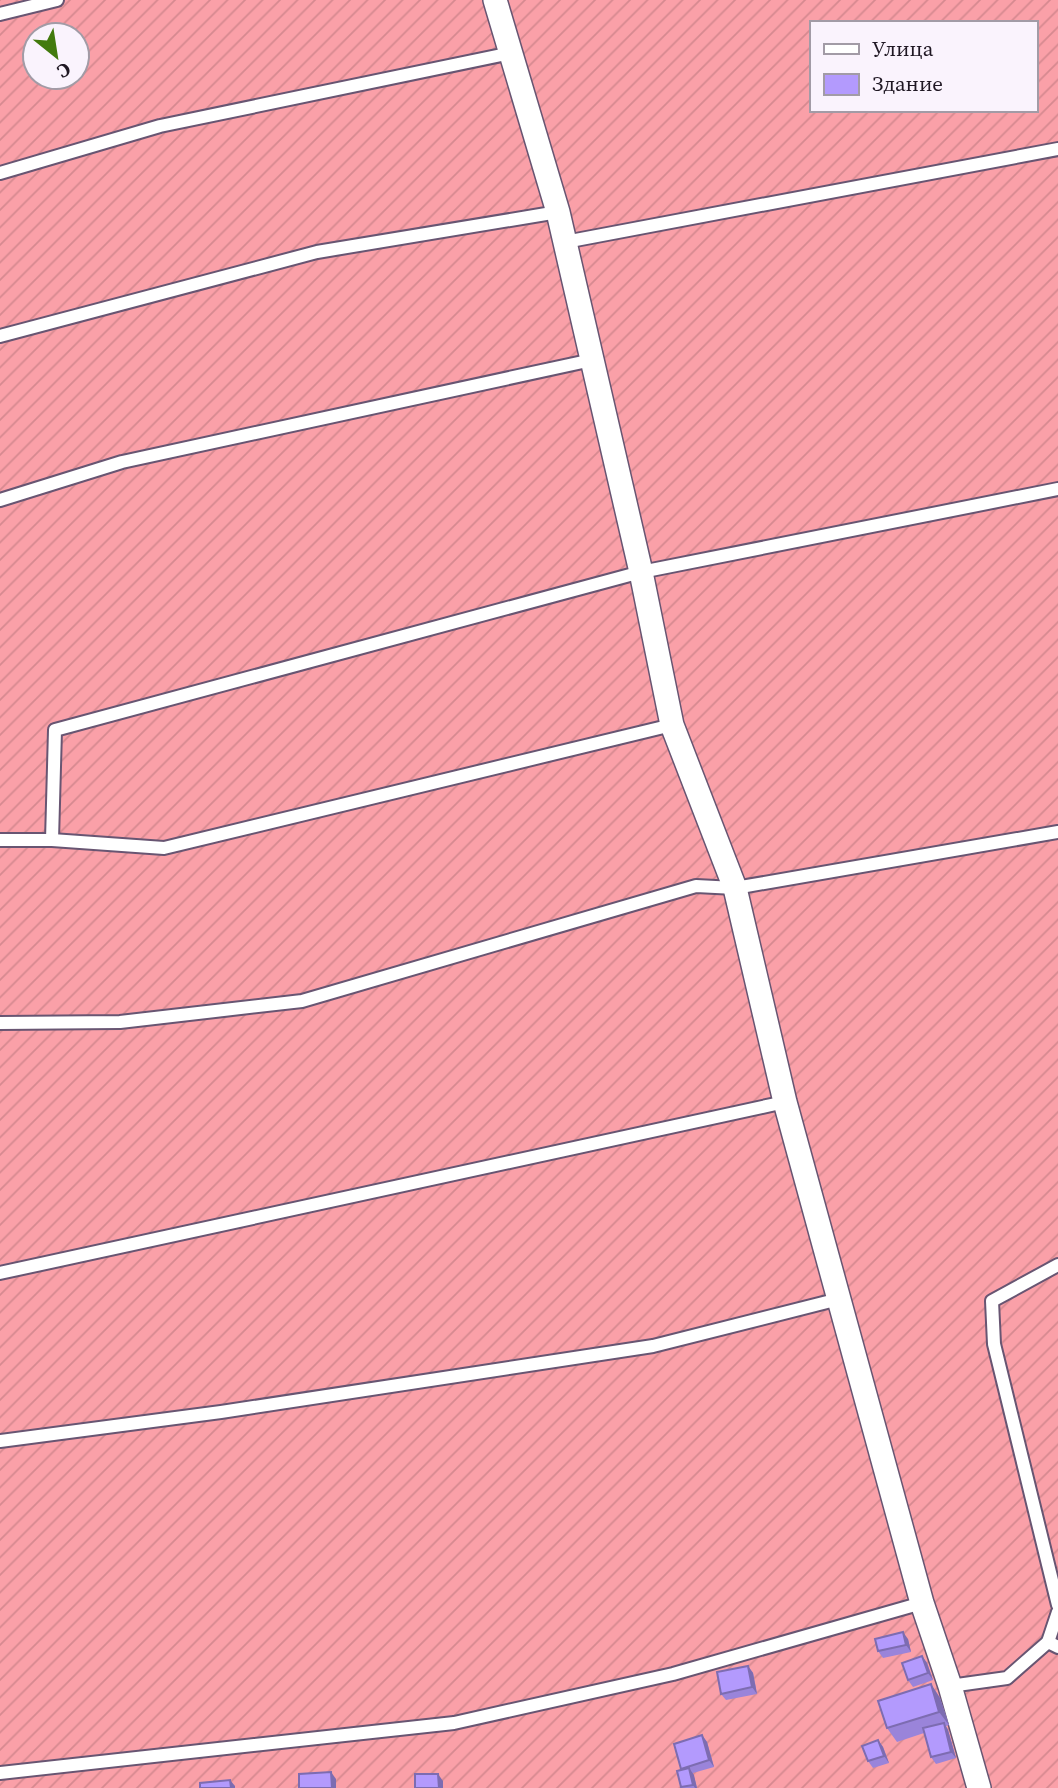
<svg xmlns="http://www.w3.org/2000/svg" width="1058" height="1788" font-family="'Source Serif 4',serif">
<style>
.garden{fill:url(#garden-furrows);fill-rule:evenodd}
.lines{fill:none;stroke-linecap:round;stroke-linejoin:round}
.service-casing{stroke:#685572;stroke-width:16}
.minor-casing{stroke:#685572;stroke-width:26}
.service{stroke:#fff;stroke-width:12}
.minor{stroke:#fff;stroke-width:23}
.wall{fill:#9a84da}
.shaded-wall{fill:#7d6cb1}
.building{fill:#b39afd;stroke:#7d6cb1;stroke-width:2}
</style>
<defs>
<pattern id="garden-furrows" width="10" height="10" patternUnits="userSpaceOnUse" patternTransform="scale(1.75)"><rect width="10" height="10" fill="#faa0a8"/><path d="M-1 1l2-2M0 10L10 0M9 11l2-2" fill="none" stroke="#d68990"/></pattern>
</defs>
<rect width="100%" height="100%" fill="#e2cced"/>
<path class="garden" d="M0,0H1058V1788H0ZM811,23H1035V110H811ZM35,35H77V77H35Z"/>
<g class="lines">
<defs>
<g id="service">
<polyline points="0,14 57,0"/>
<polyline points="0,173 160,126 511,53"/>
<polyline points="565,242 1058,149"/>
<polyline points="0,336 317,252 558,212"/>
<polyline points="0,500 122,462 592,360"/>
<polyline points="0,840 52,840 164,848 672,725"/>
<polyline points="52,840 55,730 641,572 1058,489"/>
<polyline points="0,1023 120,1022 302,1001 696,886 735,888 1058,832"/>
<polyline points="1058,1265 992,1301 994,1344 1058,1605"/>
<polyline points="0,1273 785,1102"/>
<polyline points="0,1441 221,1412 653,1346 839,1299"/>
<polyline points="1048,1642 1058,1612"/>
<polyline points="950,1686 1007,1678 1048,1642 1058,1647"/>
<polyline points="0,1773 454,1723 673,1674 922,1603"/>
</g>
<polyline id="minor" points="495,0 558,212 641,572 672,725 735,888 785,1102 922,1603 950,1686 979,1788"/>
</defs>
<use href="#service" class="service-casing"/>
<use href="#minor" class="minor-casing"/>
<use href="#service" class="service"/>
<use href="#minor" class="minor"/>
</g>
<g class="wall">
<polygon points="908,1639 911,1652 883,1658 878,1651"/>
<polygon points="922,1656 927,1663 933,1680 913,1687 908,1680"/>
<polygon points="748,1666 753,1673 757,1694 726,1700 721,1694"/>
<polygon points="931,1684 940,1698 949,1725 946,1726 948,1730 956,1758 936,1764 931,1757 924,1733 897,1742 887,1728"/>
<polygon points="702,1735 707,1742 714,1767 693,1773 697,1788 681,1788 677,1771 682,1770 681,1769"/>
<polygon points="878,1740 883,1747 889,1763 873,1768 868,1761"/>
</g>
<g class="shaded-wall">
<polygon points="903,1632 908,1639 911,1652 906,1645"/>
<polygon points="922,1656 927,1663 933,1680 928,1673"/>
<polygon points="748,1666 753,1673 757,1694 752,1687"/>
<polygon points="931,1684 940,1698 949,1725 939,1712"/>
<polygon points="944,1723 948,1730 956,1758 951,1752"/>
<polygon points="702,1735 707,1742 714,1767 709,1760"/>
<polygon points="878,1740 883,1747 889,1763 884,1756"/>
<polygon points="689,1768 694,1775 697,1788 695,1788 693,1785"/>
<polygon points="331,1772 336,1779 336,1788 332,1788"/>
<polygon points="438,1774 443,1781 443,1788 439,1788"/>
<polygon points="230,1780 235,1786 235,1788 231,1788"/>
</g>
<g class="building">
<polygon points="903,1632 906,1645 878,1651 875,1639"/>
<polygon points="922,1656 928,1673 908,1680 902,1663"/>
<polygon points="748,1666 752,1687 721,1694 717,1672"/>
<polygon points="931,1684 939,1712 887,1728 878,1701"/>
<polygon points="944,1723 951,1752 931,1757 923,1728"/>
<polygon points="702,1735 709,1760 681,1769 674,1744"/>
<polygon points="878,1740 884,1756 868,1761 862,1746"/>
<polygon points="689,1768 693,1785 681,1787 677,1771"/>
<polygon points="331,1772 332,1788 299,1788 299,1774"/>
<polygon points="415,1774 438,1774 439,1788 415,1788"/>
<polygon points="230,1780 231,1788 200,1788 200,1783"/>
</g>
<rect x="810" y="21" width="228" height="91" fill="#faf3fd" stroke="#a29ba6" stroke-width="2"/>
<rect x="824" y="44" width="35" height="10" fill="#ffffff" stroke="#a29ba6" stroke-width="2"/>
<text x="872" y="56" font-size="21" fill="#1f1723">Улица</text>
<rect x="824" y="74" width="35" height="21" fill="#b39afd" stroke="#a29ba6" stroke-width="2"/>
<text x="872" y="91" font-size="21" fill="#1f1723">Здание</text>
<g transform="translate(56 56) rotate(150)"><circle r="33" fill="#faf3fd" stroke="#a29ba6" stroke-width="2"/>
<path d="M0-5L12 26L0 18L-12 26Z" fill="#427a0d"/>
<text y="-10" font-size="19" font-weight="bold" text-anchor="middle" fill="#1f1723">С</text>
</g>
</svg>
